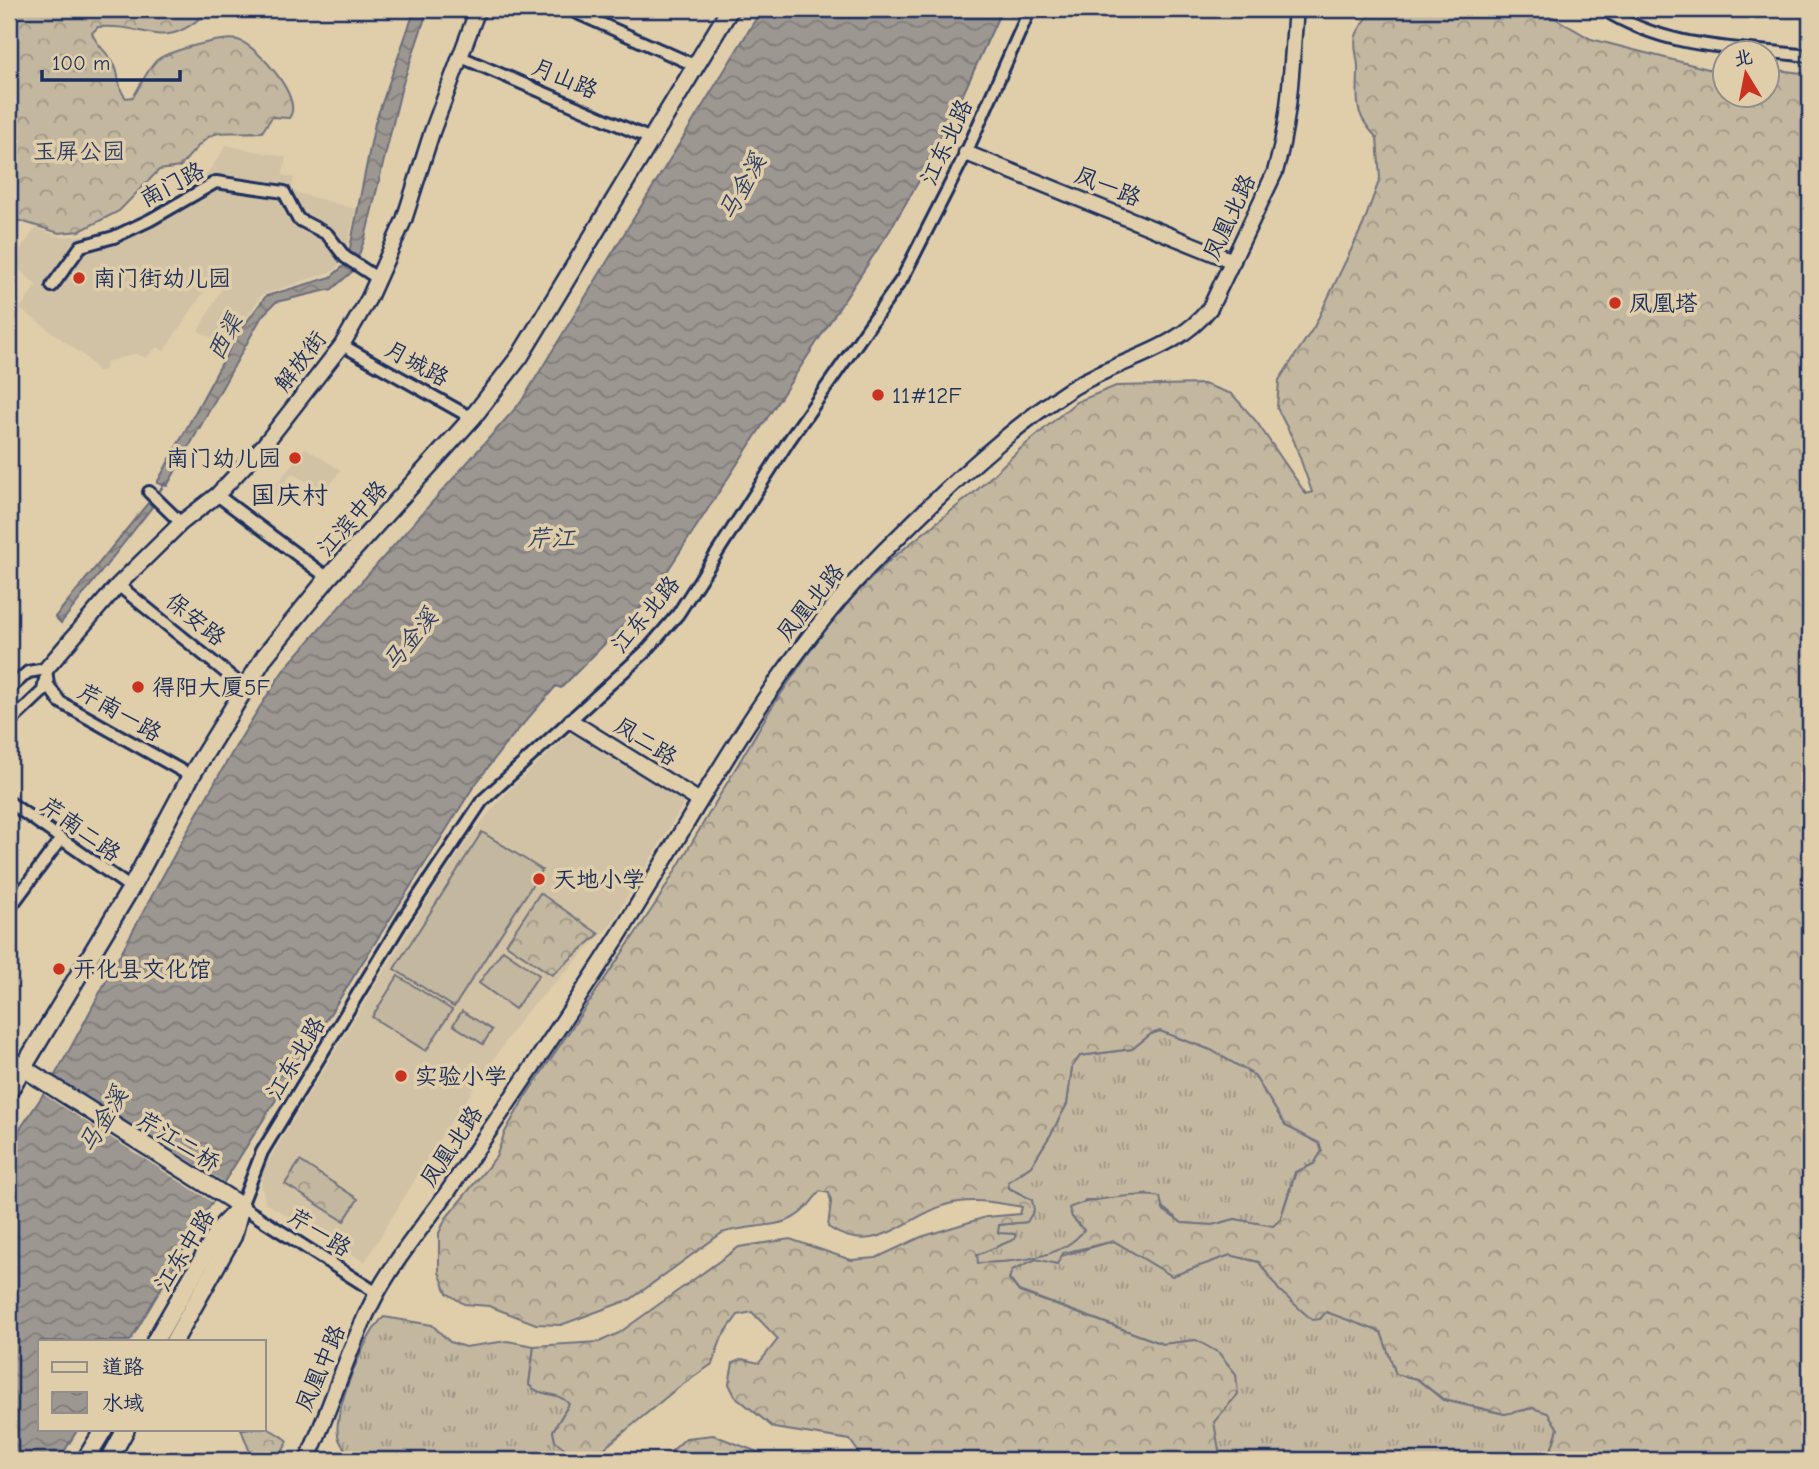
<svg xmlns="http://www.w3.org/2000/svg" width="1819" height="1469" font-family="'Comic Neue','LXGW WenKai TC',sans-serif">
<style>
.built{fill:#d2c2a5}
.grass{fill:url(#grass-tufts);stroke:#6f737f;stroke-width:2}
.forest{fill:url(#forest-crowns);stroke:#6f737f;stroke-width:2;fill-rule:evenodd}
.pitch{fill:#c3b7a0;stroke:#6f737f;stroke-width:2}
.water{fill:url(#water-waves);stroke:#696d7d;stroke-width:2}
.pier{fill:#e0ceab}
.lines{fill:none;stroke-linecap:round;stroke-linejoin:round}
.stream{stroke:#696d7d;stroke-width:2.5}
.minor-casing{stroke:#1b2f5e;stroke-width:16}
.tertiary-casing{stroke:#1b2f5e;stroke-width:19}
.secondary-casing{stroke:#1b2f5e;stroke-width:21}
.minor{stroke:#e0ceab;stroke-width:10}
.tertiary{stroke:#e0ceab;stroke-width:14}
.secondary{stroke:#e0ceab;stroke-width:16}
.poi-dot{fill:#c8321e;stroke:#e0ceab;stroke-width:2.5}
.labels{text-anchor:middle;stroke-width:7;stroke-linejoin:round;paint-order:stroke}
.street-label{font-size:23px;fill:#1b2f5e;stroke:#e0ceab}
.park-label{font-size:23px;fill:#2c3d65;stroke:#e0ceab}
.poi-label{font-size:23px;fill:#1b2f5e;stroke:#e0ceab;text-anchor:start}
.water-label{font-size:24px;font-style:italic;fill:#2e3f66;stroke:#e0ceab}
.quarter-label{font-size:26px;fill:#1b2f5e;stroke:#e0ceab}
</style>
<defs>
<pattern id="grass-tufts" width="24" height="20" patternUnits="userSpaceOnUse" patternTransform="scale(1.75)"><rect width="24" height="20" fill="#c3b7a0"/><path d="M3 7l-1-3M5 7V3M7 7l1-3M15 17l-1-3M17 17v-4M19 17l1-3" fill="none" stroke="#9e9586"/></pattern>
<pattern id="forest-crowns" width="20" height="18" patternUnits="userSpaceOnUse" patternTransform="scale(1.75)"><rect width="20" height="18" fill="#c3b7a0"/><path d="M2 6a3 3 0 1 1 6 0M12 15a3 3 0 1 1 6 0" fill="none" stroke="#9e9586"/></pattern>
<pattern id="water-waves" width="16" height="10" patternUnits="userSpaceOnUse" patternTransform="scale(1.75)"><rect width="16" height="10" fill="#9d9791"/><path d="M0 5q4-4 8 0t8 0" fill="none" stroke="#7f7c7a"/></pattern>
</defs>
<rect width="100%" height="100%" fill="#e0ceab"/>
<filter id="ink" filterUnits="userSpaceOnUse"><feTurbulence type="fractalNoise" baseFrequency=".0143" numOctaves="2"/><feDisplacementMap in="SourceGraphic" scale="14" xChannelSelector="R" yChannelSelector="G"/><feConvolveMatrix kernelMatrix="1 2 1 2 8 2 1 2 1" color-interpolation-filters="sRGB"/></filter>
<g filter="url(#ink)">
<g class="built">
<polygon points="226,145 286,157 283,175 294,177 291,191 356,209 347,247 336,270 262,295 227,345 198,331 224,284 212,280 164,351 157,347 146,358 135,354 106,362 105,370 99,372 83,355 20,309 36,285 15,266 18,252 36,228 61,237 107,233 193,187 212,167"/>
<polygon points="305,448 341,470 324,493 292,473 268,505 262,502"/>
<polygon points="573,731 685,802 610,926 523,1016 441,1137 365,1262 265,1203 260,1174 435,887 477,827 510,789"/>
</g>
<g class="grass">
<path d="M1160,1031L1211,1050L1254,1075L1286,1126L1319,1143L1322,1151L1314,1164L1295,1172L1280,1220L1273,1227L1235,1219L1212,1225L1182,1223L1146,1194L1118,1200H1085L1072,1217L1084,1230C1062,1260 1012,1262 978,1264L976,1255L987,1250L999,1225L1027,1222L1032,1200L1009,1188L1008,1182L1031,1166L1051,1134L1067,1104L1072,1067L1080,1056L1132,1049L1151,1034Z"/>
<polygon points="1114,1241 1172,1276 1230,1255 1259,1262 1279,1290 1381,1332 1396,1374 1417,1379 1443,1400 1504,1414 1533,1408 1548,1413 1558,1429 1548,1460 1242,1460 1220,1456 1195,1340 1163,1344 1019,1291 1009,1278 1011,1270 1036,1259 1047,1260"/>
<path d="M384,1317L432,1325L450,1342L465,1347L507,1341L534,1346L529,1385C540,1397 559,1391 569,1404L553,1431L555,1441L580,1460H357C349,1453 340,1446 338,1435C333,1412 366,1331 384,1317Z"/>
</g>
<g class="forest">
<path d="M9,9H210C162,56 151,23 98,27L92,33C97,47 109,53 115,66C120,77 117,88 126,98L133,97C140,87 147,70 156,61C167,51 224,36 238,40C257,46 305,99 289,118L272,117L262,132C211,135 217,122 180,167L159,170L119,211L80,231L59,233L21,221H9Z"/>
<path d="M1375,9H1539L1591,39L1724,73V94H1766L1767,69L1810,74V1460H1548L1558,1429L1548,1413L1533,1408L1505,1414L1443,1399L1417,1379L1396,1374L1381,1332L1326,1312L1320,1319L1312,1320L1279,1290L1259,1262L1230,1255L1172,1276L1114,1241L1063,1253L1057,1264L1036,1259L1012,1270L1009,1279L1019,1292L1163,1344L1196,1340L1219,1353L1236,1374L1238,1394L1214,1422L1220,1456L1242,1460H864L850,1440L774,1428L735,1396L729,1384L733,1363L742,1359L759,1363L778,1339L752,1312L738,1315L722,1337L712,1364L675,1390L590,1460H580L555,1441L553,1431L569,1404C559,1391 540,1397 529,1385L534,1346L599,1342L619,1333L739,1247L790,1239L851,1260L876,1258L921,1237L986,1217L1020,1214L1022,1207C995,1202 969,1197 942,1206C904,1219 873,1258 828,1227L831,1202L829,1193L820,1191C812,1201 804,1212 793,1218C775,1228 743,1225 722,1233L631,1299L561,1325L536,1324L489,1306L464,1304L447,1293L439,1272V1233L446,1218L496,1157L505,1132L525,1097L658,900L770,710L836,613L891,559L976,491L1019,450L1076,402L1116,386L1204,384L1232,394L1256,421L1306,494L1312,492L1294,441L1277,408L1279,380L1314,327L1363,225L1380,178L1377,138C1352,112 1358,101 1358,68C1358,57 1353,47 1356,36C1359,26 1368,17 1375,9ZM1160,1031L1211,1050L1254,1075L1286,1126L1319,1143L1322,1151L1314,1164L1296,1172L1280,1220L1273,1226L1235,1219L1212,1225L1182,1223L1163,1210L1160,1197C1140,1193 1087,1199 1069,1208L1072,1217L1084,1230C1062,1260 1012,1262 978,1263L977,1255L1015,1239V1234L998,1233L999,1225L1027,1222L1034,1210L1032,1200L1009,1188L1008,1182L1031,1166L1051,1134L1067,1104L1072,1067L1080,1056L1132,1049L1151,1034Z"/>
<polygon points="540,893 599,934 552,975 506,944"/>
<polygon points="300,1161 358,1199 344,1221 285,1184"/>
<polygon points="264,1426 286,1439 288,1441 278,1460 248,1460 251,1455 241,1429 264,1429"/>
<polygon points="713,1435 771,1457 804,1460 662,1460 686,1438"/>
</g>
<g class="pitch">
<polygon points="482,832 542,870 454,1007 394,969"/>
<polygon points="503,950 539,975 515,1009 479,983"/>
<polygon points="398,976 452,1010 426,1051 372,1017"/>
<polygon points="462,1011 492,1030 483,1044 453,1025"/>
</g>
<g class="water">
<polygon points="415,9 428,9 402,86 365,238 353,271 332,289 276,302 262,316 167,486 157,483 237,335 266,296 331,277 347,263 375,123"/>
<path d="M762,9H1002L943,138H938L923,174L890,230L649,599L561,688L556,686L504,746L472,789L224,1182L130,1341H40V1429H78L59,1460H9V1137L14,1128L19,1130C58,1077 84,1022 115,964C169,865 222,763 285,668L521,402Z"/>
<polygon points="148,503 152,507 61,623 55,617"/>
</g>
<polygon class="pier" points="56,1077 224,1182 212,1202 44,1095"/>
<g class="lines">
<polyline class="stream" points="157,495 165,483"/>
<defs>
<g id="minor">
<polyline points="568,9 694,65"/>
<path d="M1603,9C1668,50 1736,47 1810,56"/>
<polyline points="461,57 651,139"/>
<polyline points="52,286 81,246 114,237 150,220 216,182 284,192 298,219 327,234 345,257 377,278"/>
<polyline points="342,345 472,418"/>
<polyline points="149,492 181,523"/>
<polyline points="217,495 328,578"/>
<polyline points="118,585 245,688"/>
<polyline points="46,669 48,685 60,702 191,776"/>
<polyline points="9,689 28,672 46,669"/>
<polyline points="9,723 43,691 45,679"/>
<polyline points="9,802 131,888"/>
<polyline points="9,909 60,840"/>
<polyline points="377,1293 241,1206 262,1152 404,918 482,801 646,651 678,614 788,442 902,279 966,153 1030,9"/>
</g>
<g id="tertiary">
<polyline points="966,153 1233,261"/>
<polyline points="46,669 118,585 181,523 217,495 264,445 342,345 369,298 404,220 432,132 478,9"/>
<polyline points="571,721 698,800"/>
<path d="M307,1460C332,1406 348,1348 376,1295C396,1258 425,1224 449,1190C505,1107 562,1025 616,940C699,807 771,665 883,552C940,495 1001,435 1069,390C1115,360 1175,353 1210,308L1275,172C1291,117 1291,65 1296,9"/>
</g>
<g id="secondary">
<polyline points="9,1059 241,1206"/>
<polyline points="9,1091 131,888 191,776 265,656 328,578 472,418 520,356 730,9"/>
<polyline points="155,1341 220,1228 241,1206"/>
<polyline points="174,1341 233,1236 240,1209"/>
<polyline points="85,1460 104,1429"/>
<polyline points="109,1460 126,1429"/>
</g>
</defs>
<use href="#minor" class="minor-casing"/>
<use href="#tertiary" class="tertiary-casing"/>
<use href="#secondary" class="secondary-casing"/>
<use href="#minor" class="minor"/>
<use href="#tertiary" class="tertiary"/>
<use href="#secondary" class="secondary"/>
</g>
</g>
<g class="poi-dot">
<circle cx="79" cy="278" r="7"/>
<circle cx="1615" cy="303" r="7"/>
<circle cx="878" cy="395" r="7"/>
<circle cx="295" cy="458" r="7"/>
<circle cx="138" cy="687" r="7"/>
<circle cx="539" cy="879" r="7"/>
<circle cx="59" cy="969" r="7"/>
<circle cx="401" cy="1076" r="7"/>
</g>
<g class="labels">
<g class="street-label">
<text transform="translate(565 78) rotate(23)" y="8">月山路</text>
<text transform="translate(946 142) rotate(-65)" y="8">江东北路</text>
<text transform="translate(172 184) rotate(-28)" y="8">南门路</text>
<text transform="translate(1108 186) rotate(22)" y="8">凤一路</text>
<text transform="translate(1229 217) rotate(-65)" y="8">凤凰北路</text>
<text transform="translate(300 361) rotate(-53)" y="8">解放街</text>
<text transform="translate(417 363) rotate(29)" y="8">月城路</text>
<text transform="translate(352 518) rotate(-48)" y="8">江滨中路</text>
<text transform="translate(810 602) rotate(-51)" y="8">凤凰北路</text>
<text transform="translate(645 614) rotate(-50)" y="8">江东北路</text>
<text transform="translate(196 619) rotate(39)" y="8">保安路</text>
<text transform="translate(120 712) rotate(30)" y="8">芹南一路</text>
<text transform="translate(646 741) rotate(32)" y="8">凤二路</text>
<text transform="translate(81 829) rotate(36)" y="8">芹南二路</text>
<text transform="translate(295 1058) rotate(-59)" y="8">江东北路</text>
<text transform="translate(179 1141) rotate(32)" y="8">芹江二桥</text>
<text transform="translate(451 1146) rotate(-56)" y="8">凤凰北路</text>
<text transform="translate(320 1232) rotate(32)" y="8">芹一路</text>
<text transform="translate(184 1250) rotate(-58)" y="8">江东中路</text>
<text transform="translate(320 1368) rotate(-67)" y="8">凤凰中路</text>
</g>
<g class="park-label">
<text x="79" y="159">玉屏公园</text>
</g>
<g class="poi-label">
<text x="93" y="286">南门街幼儿园</text>
<text x="1629" y="311">凤凰塔</text>
<text x="892" y="403">11#12F</text>
<text x="281" y="466" text-anchor="end">南门幼儿园</text>
<text x="152" y="695">得阳大厦5F</text>
<text x="553" y="887">天地小学</text>
<text x="73" y="977">开化县文化馆</text>
<text x="415" y="1084">实验小学</text>
</g>
<g class="water-label">
<text transform="translate(742 187) rotate(-61)" y="8">马金溪</text>
<text transform="translate(225 337) rotate(-62)" y="8">西渠</text>
<text x="551" y="546">芹江</text>
<text transform="translate(410 640) rotate(-51)" y="8">马金溪</text>
<text transform="translate(103 1120) rotate(-59)" y="8">马金溪</text>
</g>
<g class="quarter-label">
<text x="289" y="504">国庆村</text>
</g>
</g>
<rect width="1819" height="1469" fill="none" stroke="#e0ceab" stroke-width="35"/>
<rect x="18" y="18" width="1784" height="1434" fill="none" stroke="#1b2f5e" stroke-width="2.5" filter="url(#ink)"/>
<rect x="38" y="1340" width="228" height="91" fill="#e0ceab" stroke="#918e8c" stroke-width="2"/>
<rect x="52" y="1362" width="35" height="10" fill="#e0ceab" stroke="#918e8c" stroke-width="2"/>
<text x="102" y="1374" font-size="21" fill="#1b2f5e">道路</text>
<rect x="52" y="1392" width="35" height="21" fill="url(#water-waves)" stroke="#918e8c" stroke-width="2"/>
<text x="102" y="1410" font-size="21" fill="#1b2f5e">水域</text>
<g transform="translate(1746 74) rotate(350)"><circle r="33" fill="#e0ceab" stroke="#918e8c" stroke-width="2"/>
<path d="M0-5L12 26L0 18L-12 26Z" fill="#c8321e"/>
<text y="-10" font-size="19" font-weight="bold" text-anchor="middle" fill="#1b2f5e">北</text>
</g>
<path d="M42 70v10h138v-10" fill="none" stroke="#1b2f5e" stroke-width="3.5"/>
<text x="52" y="70" font-size="21" fill="#1b2f5e" stroke="#e0ceab" stroke-width="5" paint-order="stroke">100 m</text>
</svg>
